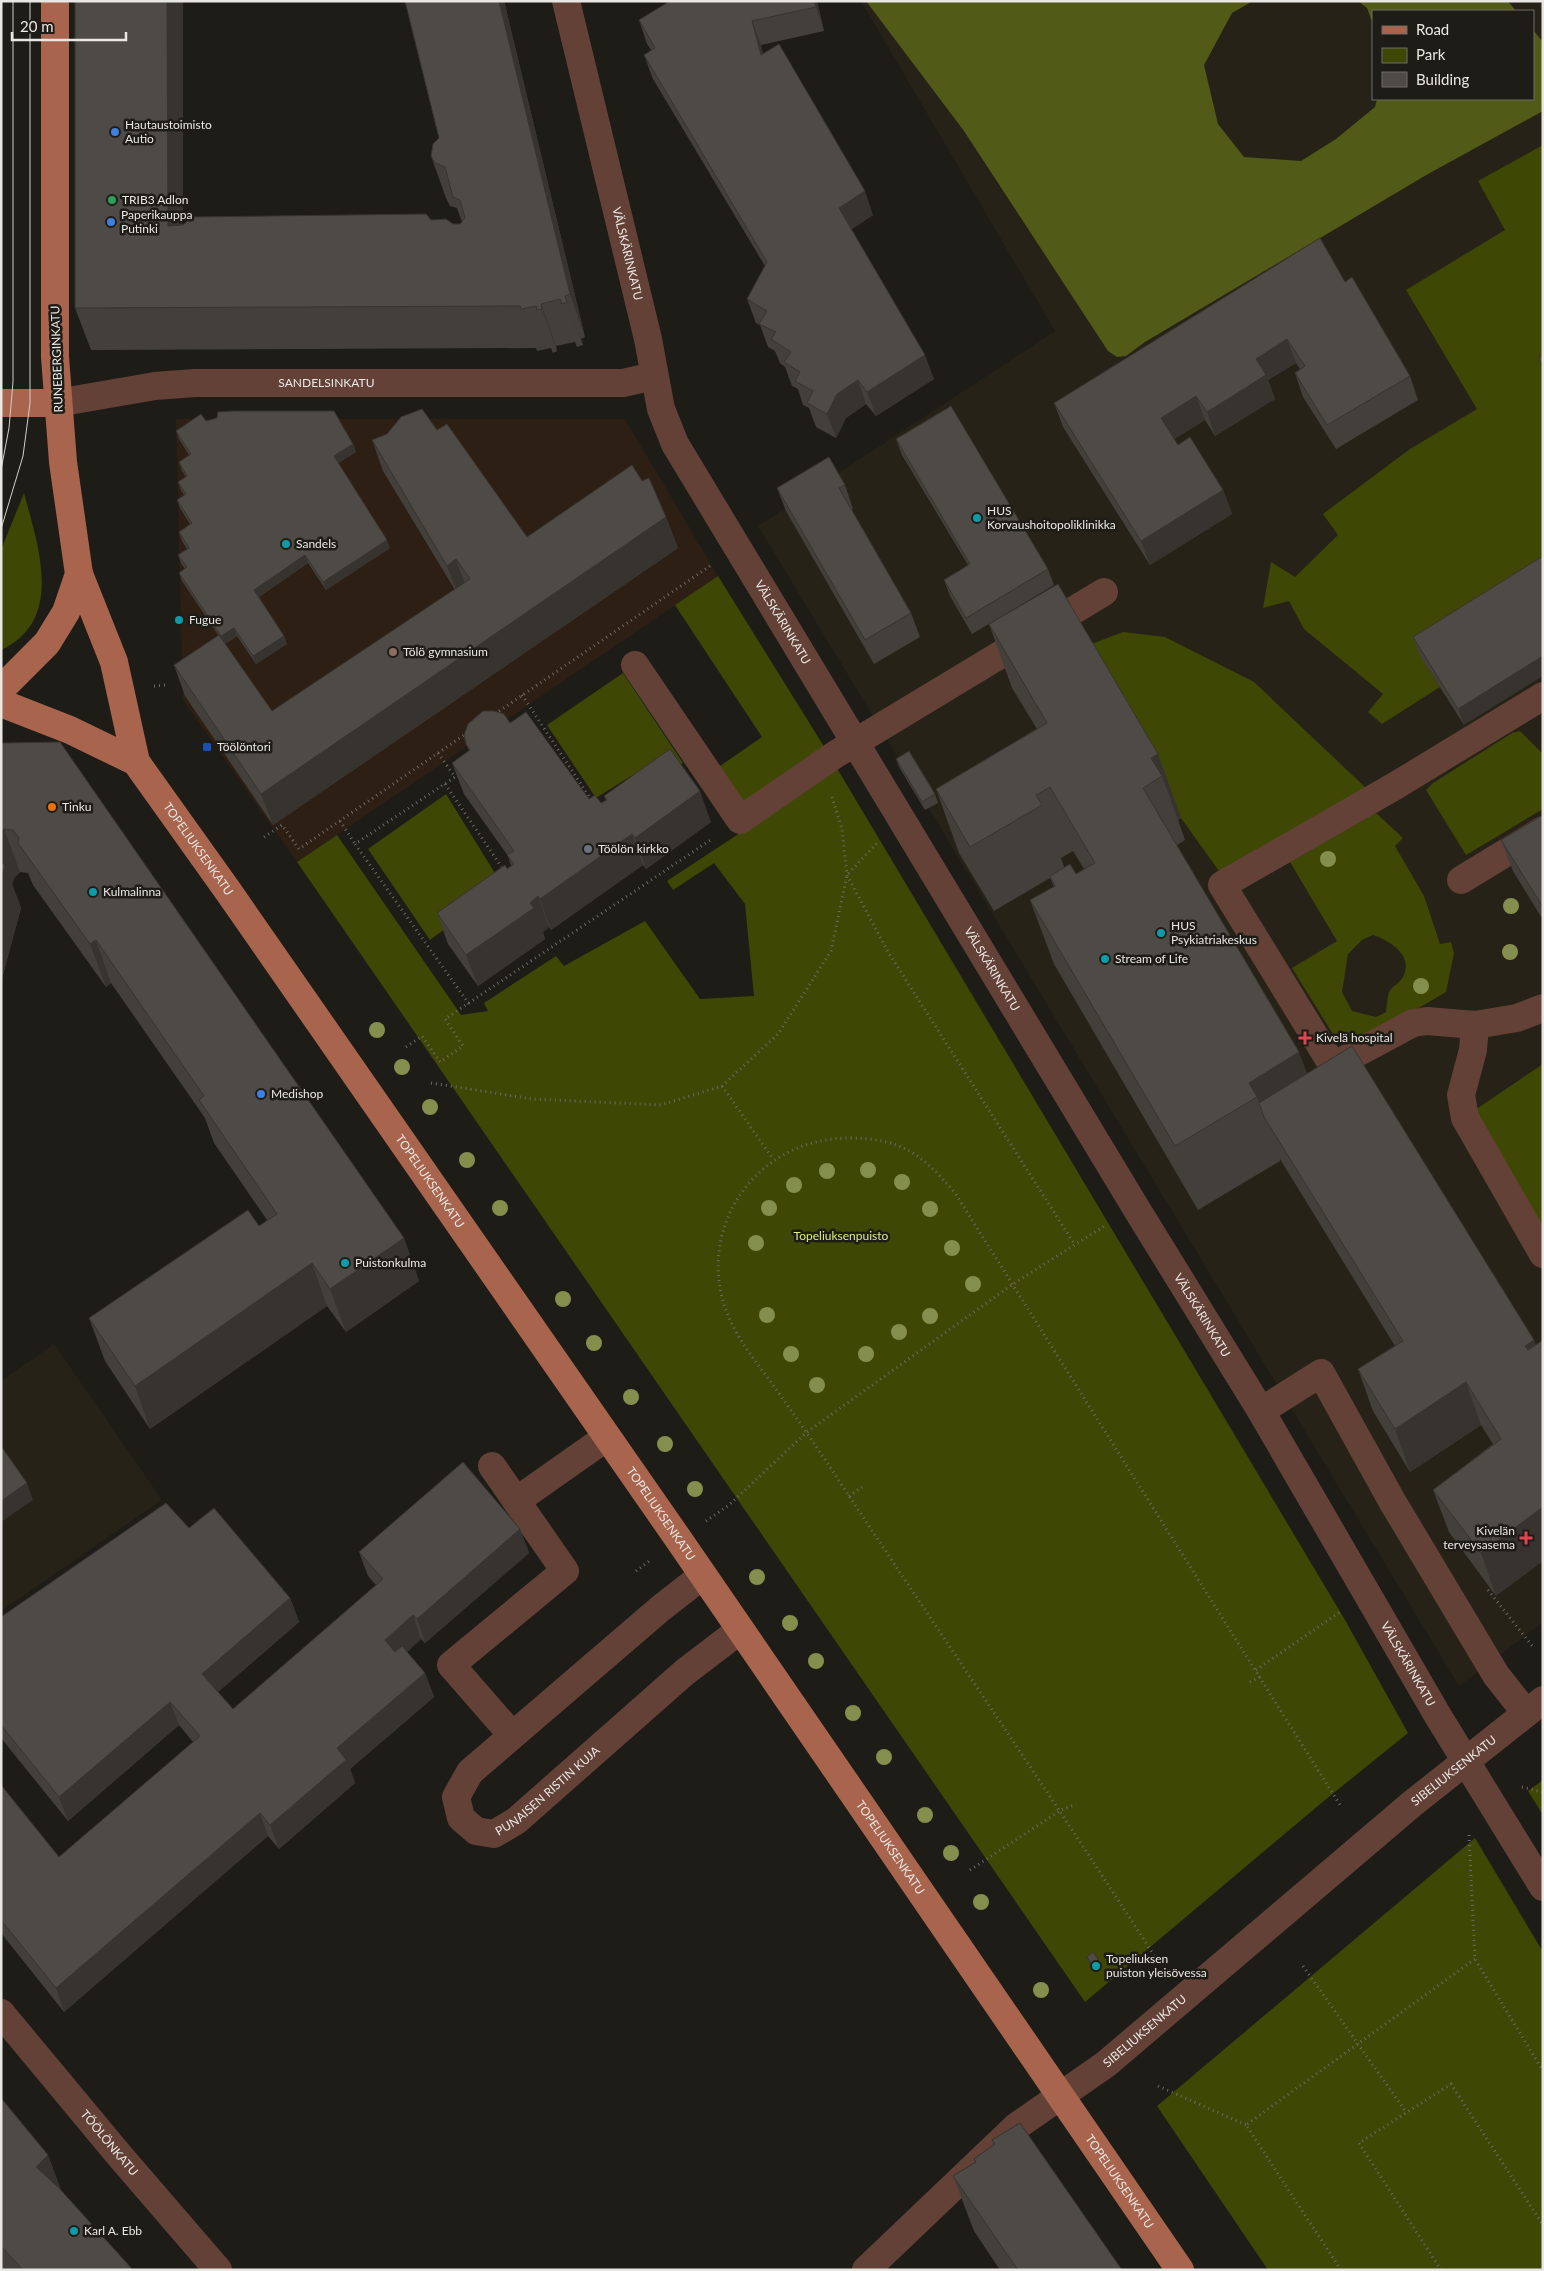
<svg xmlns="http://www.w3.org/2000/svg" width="1544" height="2271" font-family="Lato,sans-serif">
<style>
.built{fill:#272217;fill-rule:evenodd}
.education{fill:#2e1f15}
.green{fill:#3f4705;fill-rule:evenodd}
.forest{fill:#515a16}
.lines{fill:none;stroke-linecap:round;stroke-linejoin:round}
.path{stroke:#6c6a66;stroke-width:3;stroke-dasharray:1 4;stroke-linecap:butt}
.minor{stroke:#634136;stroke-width:28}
.major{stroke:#a9644d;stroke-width:28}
.tram{stroke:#d1cfcb;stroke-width:1}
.tree{fill:#858f4d}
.wall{fill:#43403b;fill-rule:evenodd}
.shaded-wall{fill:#373430}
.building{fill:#4e4a45;stroke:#373430}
.shop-dot{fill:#3f7fe0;stroke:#1e1c17;stroke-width:2}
.leisure-dot{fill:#2e9e5b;stroke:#1e1c17;stroke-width:2}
.culture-dot{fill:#0f9aa8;stroke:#1e1c17;stroke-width:2}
.education-dot{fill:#8d6e63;stroke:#1e1c17;stroke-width:2}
.transit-dot{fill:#1a4fb4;stroke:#1e1c17;stroke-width:2}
.food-dot{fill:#e8710a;stroke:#1e1c17;stroke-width:2}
.worship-dot{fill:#6b7280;stroke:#1e1c17;stroke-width:2}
.health-dot{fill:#e0444e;stroke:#1e1c17;stroke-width:2}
.labels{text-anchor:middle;stroke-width:5;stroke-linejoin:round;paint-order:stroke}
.poi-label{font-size:12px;fill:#e9e7e3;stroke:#1e1c17;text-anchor:start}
.street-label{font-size:12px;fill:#e9e7e3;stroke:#1e1c17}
.park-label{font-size:12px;fill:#daed79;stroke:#1e1c17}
</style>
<rect width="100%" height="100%" fill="#1e1c17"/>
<g class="built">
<path d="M861,1H1543V1622L1459,1686L758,526L1055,331ZM1373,11H1533V99H1373Z"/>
<polygon points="54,1344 162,1500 1,1611 1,1381"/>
</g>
<polygon class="education" points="176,419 625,419 718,576 297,862 183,700"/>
<g class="green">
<polygon points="1543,145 1543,576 1420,654 1440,687 1382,724 1368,712 1383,694 1304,629 1289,601 1263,608 1271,562 1295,577 1338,535 1323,514 1410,449 1477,409 1406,290 1505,230 1478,181"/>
<path d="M24,493C37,543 66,620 1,650V550Z"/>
<polygon points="718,576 828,753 745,810 717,768 762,737 675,605"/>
<polygon points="1123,632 1165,637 1254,682 1366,788 1219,871 1181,818 1081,648"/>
<polygon points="623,673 683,763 662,777 645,796 631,776 596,798 547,725"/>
<polygon points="1520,731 1543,754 1543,809 1466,855 1426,790 1433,783 1512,733"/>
<polygon points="835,765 1345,1620 1408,1733 1325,1800 1085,2002 297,862 337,835 461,1015 488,1011 484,1003 556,956 564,966 645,921 700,999 754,996 745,904 714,863 673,890 667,881 746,829"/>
<polygon points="446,794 511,899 449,926 430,940 368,849"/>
<path d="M1376,813L1403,838L1395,846L1424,896L1440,944L1451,942L1454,953L1446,992L1354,1046L1336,1039L1292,968L1337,941L1290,862ZM1373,935C1390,941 1414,955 1403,977C1400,983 1392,986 1389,992C1387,998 1387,1006 1386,1012L1376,1017L1352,1011L1342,992L1348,954L1362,940Z"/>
<polygon points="1543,1064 1543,1233 1472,1112"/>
<polygon points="1543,1780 1543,1815 1528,1791"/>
<polygon points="1475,1838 1543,1952 1543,2270 1268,2270 1157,2106"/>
</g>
<g class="forest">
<polygon points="866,1 1253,1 1232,13 1204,65 1218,124 1244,157 1301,161 1336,139 1375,107 1377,99 1533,99 1533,30 1543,42 1543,111 1428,174 1145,342 1126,356 1117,357 1108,351 964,131"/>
<polygon points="1358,1 1508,1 1516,11 1373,11 1373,24 1367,8"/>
</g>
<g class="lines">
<g class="path">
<polyline points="154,686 166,685"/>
<polyline points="522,695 592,801"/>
<polyline points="495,714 710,566"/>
<polyline points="438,753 455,777 355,844 469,1004"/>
<polyline points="445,784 503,869"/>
<polyline points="832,797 842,829 847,875 888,952 1075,1245"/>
<polyline points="340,821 355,844"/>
<polyline points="264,837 282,825 299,849 467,733"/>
<polyline points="406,1047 422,1036 440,1062 463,1046 445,1019 712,839"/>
<polyline points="431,1083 532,1099 661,1105 722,1086 778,1034 831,951 847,875 877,843"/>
<polyline points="722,1086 773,1159"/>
<polyline points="849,1496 862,1487"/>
<polyline points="706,1521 729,1505 807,1432 1013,1284 1106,1225"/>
<polyline points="636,1571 652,1559"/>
<polyline points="1488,1590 1533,1647"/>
<polyline points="1256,1670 1340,1612"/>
<polyline points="1250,1682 1260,1677"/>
<polyline points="1522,1787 1543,1792"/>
<polyline points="1469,1835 1475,1959 1543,2071"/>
<polyline points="970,1870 1061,1810 1076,1804"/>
<path d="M1157,1960C1049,1792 936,1628 826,1461C809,1436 791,1410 773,1385C754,1359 732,1333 723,1301C700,1218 762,1139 847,1138C901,1138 921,1153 955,1193L1340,1805"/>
<polyline points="1303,1966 1406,2112"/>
<polyline points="1158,2086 1246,2125"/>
<polyline points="1341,2270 1246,2125 1475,1959"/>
<polyline points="1441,2270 1359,2143 1451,2084 1543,2225"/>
</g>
<g class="minor">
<path id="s1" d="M566,1L648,339L661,409L675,444L1136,1208L1261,1411L1438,1716L1543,1887"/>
<path id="s2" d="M57,403L155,386L195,383H623L654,376"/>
<polyline points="635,665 740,820 836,754 1104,592"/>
<polyline points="1461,880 1543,830"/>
<polyline points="1543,1008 1517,1018 1475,1025 1473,1050 1461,1095 1465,1118 1543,1254"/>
<polyline points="1475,1025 1427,1021 1413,1023 1333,1066 1222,885 1395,786 1543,696"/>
<polyline points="1261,1411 1321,1373 1392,1501 1496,1675 1526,1713"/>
<polyline points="492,1466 565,1571 451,1665 512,1735"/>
<polyline points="516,1501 607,1437"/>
<path id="s3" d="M702,1576L661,1608L470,1772L456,1797L461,1818L476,1831L494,1834L516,1821L685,1672L740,1630"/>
<path id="s4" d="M1,2013L119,2155L218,2270"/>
<path id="s5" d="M866,2270L1017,2126L1106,2064L1413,1803L1543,1700"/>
</g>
<g class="major">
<polyline points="1,403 57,403"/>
<path id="s6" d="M79,574L114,662L136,762L228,891L679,1540L1180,2270"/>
<polyline points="1,689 47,643 66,612 79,574 63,462 55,357 55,1"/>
<polyline points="1,703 70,730 136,762"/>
</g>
<g class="tram">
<polyline points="1,470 9,428 13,382 13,1"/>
<polyline points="1,529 23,456 30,403 30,1"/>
</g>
</g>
<g class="tree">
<circle cx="1328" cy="859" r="8"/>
<circle cx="1511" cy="906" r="8"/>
<circle cx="1510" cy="952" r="8"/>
<circle cx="1421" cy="986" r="8"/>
<circle cx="377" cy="1030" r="8"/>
<circle cx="402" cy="1067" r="8"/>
<circle cx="430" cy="1107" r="8"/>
<circle cx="467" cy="1160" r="8"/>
<circle cx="868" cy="1170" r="8"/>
<circle cx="827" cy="1171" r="8"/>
<circle cx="902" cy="1182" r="8"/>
<circle cx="794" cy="1185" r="8"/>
<circle cx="500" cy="1208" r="8"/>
<circle cx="769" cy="1208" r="8"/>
<circle cx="930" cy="1209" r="8"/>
<circle cx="756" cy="1243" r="8"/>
<circle cx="952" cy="1248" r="8"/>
<circle cx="973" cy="1284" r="8"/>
<circle cx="563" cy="1299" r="8"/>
<circle cx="767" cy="1315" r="8"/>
<circle cx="930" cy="1316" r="8"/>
<circle cx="899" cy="1332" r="8"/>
<circle cx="594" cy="1343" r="8"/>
<circle cx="791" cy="1354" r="8"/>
<circle cx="866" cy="1354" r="8"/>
<circle cx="817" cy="1385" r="8"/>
<circle cx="631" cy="1397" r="8"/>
<circle cx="665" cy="1444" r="8"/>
<circle cx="695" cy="1489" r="8"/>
<circle cx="757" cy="1577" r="8"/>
<circle cx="790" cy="1623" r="8"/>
<circle cx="816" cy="1661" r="8"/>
<circle cx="853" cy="1713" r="8"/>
<circle cx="884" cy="1757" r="8"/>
<circle cx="925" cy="1815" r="8"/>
<circle cx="951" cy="1853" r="8"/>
<circle cx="981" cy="1902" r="8"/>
<circle cx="1041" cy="1990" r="8"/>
</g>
<g class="wall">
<polygon points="183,1 183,225 431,220 453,224 460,224 462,222 457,208 450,206 446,198 431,156 504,1 585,337 581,339 583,345 577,347 575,342 556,346 557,351 553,353 551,348 537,351 536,348 91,350 75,308"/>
<polygon points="670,1 817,1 824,31 761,45 763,54 873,215 851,229 934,379 876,416 866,404 846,418 836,438 816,427 809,408 803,405 798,389 792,386 785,367 780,363 775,351 768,347 760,325 756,323 747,299 765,266 653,79 644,55 651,50 647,44 639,20"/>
<polygon points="1345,282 1410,376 1418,400 1336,449 1303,397 1295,373 1300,369 1296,363 1268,380 1275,399 1215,436 1205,420 1174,439 1178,445 1223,490 1232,514 1150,565 1063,427 1054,403"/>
<polygon points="206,421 353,444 356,452 338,463 390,548 326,590 308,563 259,597 284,636 287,644 256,664 237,636 225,644 272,711 455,590 383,471 372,440 437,430 527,537 642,481 666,517 678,548 273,825 185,696 174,665 219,636 182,581 179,573 185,569 181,563 178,555 187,549 182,541 179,532 190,524 180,508 177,500 184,495 181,490 178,482 186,477 182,471 179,462 189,455 179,439 176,431"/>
<polygon points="896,439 1048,569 1054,585 972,634 950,596 944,580 968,565 902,455"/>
<polygon points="845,485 853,509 852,510 911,613 920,637 874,664 786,511 777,488"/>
<polygon points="1543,556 1464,725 1419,654 1413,637"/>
<path d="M989,624L1158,754L1181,818L1178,820L1185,840L1177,845L1307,1073L1534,1340L1535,1345L1496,1596L1449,1532L1433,1490L1493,1444L1481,1425L1410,1472L1373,1411L1358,1369L1395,1346L1280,1159V1161L1198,1210L1054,964L1030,900L1054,887L1050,878L994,911L959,853L936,789L1037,729L1012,688ZM1073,851L1084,869L1076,874L1064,867L1061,858Z"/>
<polygon points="510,723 589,799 601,803 606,800 604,796 711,822 646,869 643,865 551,930 549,927 543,932 545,939 478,986 448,944 437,913 511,866 508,856 464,794 452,763 469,751 466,744"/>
<polygon points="1,743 404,1238 419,1281 346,1332 327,1306 150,1429 105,1361 89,1318 259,1226 267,1220 214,1143 205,1118 111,983 106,987 33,885 28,873 20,872 14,878 12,884 21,908 1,982"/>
<polygon points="896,759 935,794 938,803 925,810 899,767"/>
<polygon points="1543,815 1543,920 1513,871 1501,840"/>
<polygon points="189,1528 290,1598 299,1622 218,1692 233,1709 376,1585 368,1576 359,1552 520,1529 529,1553 425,1643 421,1639 407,1652 425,1673 434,1697 350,1769 355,1783 279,1849 268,1836 64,2012 1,1933 1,1785 59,1857 193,1742 179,1725 68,1821 1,1738 1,1617"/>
<polygon points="1087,1957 1101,1968 1095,1973 1090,1965"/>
<polygon points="1,2098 48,2155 61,2191 133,2270 1,2270"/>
<polygon points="992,2140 1122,2270 1000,2270 974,2231 953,2176 975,2162 974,2159 993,2145"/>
</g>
<g class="shaded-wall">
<polygon points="167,1 183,1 183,268 168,226"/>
<polygon points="499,1 504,1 585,337 570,294"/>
<polygon points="814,1 817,1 824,31"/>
<polygon points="752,21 761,45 769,79 761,55"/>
<polygon points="865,191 873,215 848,232 839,208"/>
<polygon points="565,296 581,339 583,345"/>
<polygon points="541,304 556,346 557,351 542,309"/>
<polygon points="1287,339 1296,363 1268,380 1275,399 1215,436 1207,412 1256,359"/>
<polygon points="925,355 934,379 876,416 867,392"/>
<polygon points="858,380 866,404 846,418 836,438 827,414 837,394"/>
<polygon points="1196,396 1205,420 1170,442 1161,418"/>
<polygon points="353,444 356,452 337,464 334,456"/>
<polygon points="1223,490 1232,514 1150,565 1141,541"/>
<polygon points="666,517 678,548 273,825 261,794"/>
<polygon points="387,540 390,548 326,590 323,582"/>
<polygon points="305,555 308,563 257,598 254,590"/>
<polygon points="456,559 467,590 459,597 447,566"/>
<polygon points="234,628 237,636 224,645 221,636"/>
<polygon points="284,636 287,644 256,664 253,656"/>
<polygon points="1543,656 1543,676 1464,725 1458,709"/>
<polygon points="1158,754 1181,818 1178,820 1162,776 1151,758"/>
<polygon points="700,791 711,822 646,869 635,838"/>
<polygon points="4,829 20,872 14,878 12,884 21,908 1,982 1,832"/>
<polygon points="632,834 643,865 551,930 540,899"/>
<polygon points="538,896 549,927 543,932 545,939 478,986 466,955"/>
<polygon points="96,940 111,983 106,987 90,944"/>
<polygon points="1299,1052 1323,1116 1264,1117 1257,1097 1249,1083"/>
<polygon points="404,1238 419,1281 346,1332 330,1289"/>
<polygon points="312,1263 327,1306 150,1429 135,1386"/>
<polygon points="1534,1340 1543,1365 1543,1388 1525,1346"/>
<polygon points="1466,1382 1481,1425 1410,1472 1395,1429"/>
<polygon points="27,1483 33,1500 1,1522 1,1501"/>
<polygon points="1543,1507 1543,1561 1496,1596 1481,1553"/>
<polygon points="520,1529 529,1553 425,1643 417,1619"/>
<polygon points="290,1598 299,1622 211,1698 202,1674"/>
<polygon points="413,1615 421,1639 393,1664 385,1640"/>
<polygon points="425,1673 434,1697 350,1769 355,1783 279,1849 270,1825 337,1748"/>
<polygon points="170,1702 179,1725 68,1821 59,1797"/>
<polygon points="260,1813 268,1836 64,2012 56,1988"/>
<polygon points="1098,1959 1101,1968 1095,1973 1092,1965"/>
<polygon points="48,2155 64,2198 36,2167"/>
</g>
<g class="building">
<polygon points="75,1 167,1 168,226 183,225 192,217 426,214 431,220 446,219 453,224 460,224 465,218 460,200 453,197 445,167 435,163 431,156 433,144 439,138 405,1 499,1 570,294 565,296 567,302 562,304 560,299 541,304 542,309 537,310 536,306 521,309 520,306 75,308"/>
<polygon points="670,1 814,1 816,7 752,21 761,55 779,44 865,191 839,208 925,355 867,392 858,380 837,394 827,414 807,403 813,391 795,381 800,372 784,362 791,352 771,339 776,332 759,324 767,311 747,299 767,262 644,55 655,48 639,20"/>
<polygon points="1320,238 1345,282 1352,277 1410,376 1327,425 1295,373 1305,366 1287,339 1256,359 1266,375 1207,412 1196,396 1161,418 1178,445 1190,437 1223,490 1141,541 1054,403"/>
<polygon points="1543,351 1543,367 1539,359"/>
<polygon points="951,406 1048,569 966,618 944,580 970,564 896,439"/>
<polygon points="422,409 437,430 447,424 527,537 632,465 642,481 649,478 666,517 261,794 174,665 219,635 272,711 470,579 456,559 447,566 372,440 387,434 401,417"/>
<polygon points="233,411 334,411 353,444 334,456 387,540 323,582 305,555 254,590 284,636 253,656 234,628 221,636 179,573 187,567 178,555 189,548 179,532 192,523 177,500 186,494 178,482 187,476 179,462 191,454 176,431 201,414 206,421 217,418 218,412"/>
<polygon points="829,457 845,485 839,488 911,613 865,640 777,488"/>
<polygon points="1543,556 1543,656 1458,709 1413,637"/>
<polygon points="1058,584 1158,754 1151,758 1162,776 1143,788 1299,1052 1249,1083 1257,1097 1175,1146 1030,900 1055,886 1050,876 1070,864 1076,874 1095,863 1050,787 1036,795 1042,805 970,847 936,789 1047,723 989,624"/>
<polygon points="483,711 494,711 504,714 510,723 526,712 589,799 595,795 601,803 607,800 604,796 670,749 700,791 635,838 632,834 540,899 538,896 530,903 534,908 466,955 437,913 505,865 507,869 514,864 507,855 514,851 452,763 470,750 466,744 464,735 468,724"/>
<polygon points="60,742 404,1238 330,1289 312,1263 135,1386 89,1318 248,1210 259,1226 277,1214 199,1100 204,1096 96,940 90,944 18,843 19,838 13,830 4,829 1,832 1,743"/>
<polygon points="909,751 935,794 922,802 896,759"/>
<polygon points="1543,815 1543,907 1501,840"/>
<polygon points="1,862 5,865 1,880"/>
<polygon points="1352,1046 1534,1340 1525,1346 1528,1350 1543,1340 1543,1507 1481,1553 1433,1490 1501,1439 1466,1382 1395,1429 1358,1369 1403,1341 1264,1117 1259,1103"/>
<polygon points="1,1446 27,1483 1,1501"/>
<polygon points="463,1462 520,1529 417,1619 413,1615 385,1640 395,1652 402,1646 425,1673 337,1748 346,1760 270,1825 260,1813 56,1988 1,1920 1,1785 59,1857 200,1736 170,1702 59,1797 1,1725 1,1617 166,1503 189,1528 214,1508 290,1598 202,1674 233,1709 383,1579 359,1552"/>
<polygon points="1093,1952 1098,1959 1092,1965 1087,1957"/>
<polygon points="1,2098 48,2155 36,2167 59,2188 133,2270 23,2270 1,2246"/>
<polygon points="1020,2123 1122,2270 1018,2270 953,2176 976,2162 974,2159 995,2144 992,2140"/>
</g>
<g class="shop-dot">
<circle cx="115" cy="132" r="5"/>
<circle cx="111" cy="222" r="5"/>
<circle cx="261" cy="1094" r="5"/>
</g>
<circle class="leisure-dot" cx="112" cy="200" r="5"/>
<g class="culture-dot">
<circle cx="977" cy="518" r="5"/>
<circle cx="286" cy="544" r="5"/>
<circle cx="179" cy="620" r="5"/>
<circle cx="93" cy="892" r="5"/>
<circle cx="1161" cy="933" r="5"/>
<circle cx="1105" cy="959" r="5"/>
<circle cx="345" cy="1263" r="5"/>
<circle cx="1096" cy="1966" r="5"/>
<circle cx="74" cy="2231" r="5"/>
</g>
<circle class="education-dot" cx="393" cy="652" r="5"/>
<rect class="transit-dot" x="202" y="742" width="10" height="10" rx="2.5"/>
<circle class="food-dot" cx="52" cy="807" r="5"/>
<circle class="worship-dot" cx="588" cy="849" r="5"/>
<g class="health-dot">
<path d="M1302.5 1030.5h5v5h5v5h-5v5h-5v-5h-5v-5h5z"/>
<path d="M1523.5 1530.5h5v5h5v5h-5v5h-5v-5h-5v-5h5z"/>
</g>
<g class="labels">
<g class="poi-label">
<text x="125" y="129">Hautaustoimisto<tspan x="125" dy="14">Autio</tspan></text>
<text x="122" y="204">TRIB3 Adlon</text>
<text x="121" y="219">Paperikauppa<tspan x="121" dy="14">Putinki</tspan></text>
<text x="987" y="515">HUS<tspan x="987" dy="14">Korvaushoitopoliklinikka</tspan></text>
<text x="296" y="548">Sandels</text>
<text x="189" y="624">Fugue</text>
<text x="403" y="656">Tölö gymnasium</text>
<text x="217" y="751">Töölöntori</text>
<text x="62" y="811">Tinku</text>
<text x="598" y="853">Töölön kirkko</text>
<text x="103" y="896">Kulmalinna</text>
<text x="1171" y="930">HUS<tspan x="1171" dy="14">Psykiatriakeskus</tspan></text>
<text x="1115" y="963">Stream of Life</text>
<text x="1316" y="1042">Kivelä hospital</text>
<text x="271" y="1098">Medishop</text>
<text x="355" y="1267">Puistonkulma</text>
<text x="1515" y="1535" text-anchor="end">Kivelän<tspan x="1515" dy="14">terveysasema</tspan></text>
<text x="1106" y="1963">Topeliuksen<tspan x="1106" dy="14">puiston yleisövessa</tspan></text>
<text x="84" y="2235">Karl A. Ebb</text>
</g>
<g class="street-label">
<text dy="4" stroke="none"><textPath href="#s1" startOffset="260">VÄLSKÄRINKATU</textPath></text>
<text transform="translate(57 359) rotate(-92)" y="4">RUNEBERGINKATU</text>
<text dy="4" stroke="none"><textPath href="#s2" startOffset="271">SANDELSINKATU</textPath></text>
<text dy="4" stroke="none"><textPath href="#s1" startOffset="665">VÄLSKÄRINKATU</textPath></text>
<text dy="4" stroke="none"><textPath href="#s6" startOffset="304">TOPELIUKSENKATU</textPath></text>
<text dy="4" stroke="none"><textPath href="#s1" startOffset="1070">VÄLSKÄRINKATU</textPath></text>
<text dy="4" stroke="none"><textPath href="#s6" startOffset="709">TOPELIUKSENKATU</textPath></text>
<text dy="4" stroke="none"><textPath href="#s1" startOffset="1475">VÄLSKÄRINKATU</textPath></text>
<text dy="4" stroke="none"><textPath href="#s6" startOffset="1114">TOPELIUKSENKATU</textPath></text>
<text dy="4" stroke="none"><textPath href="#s1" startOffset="1880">VÄLSKÄRINKATU</textPath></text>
<text dy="4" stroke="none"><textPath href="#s5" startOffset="772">SIBELIUKSENKATU</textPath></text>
<text dy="4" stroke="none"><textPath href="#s3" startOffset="461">PUNAISEN RISTIN KUJA</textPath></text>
<text dy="4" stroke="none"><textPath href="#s6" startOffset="1519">TOPELIUKSENKATU</textPath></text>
<text dy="4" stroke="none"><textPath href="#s5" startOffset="368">SIBELIUKSENKATU</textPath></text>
<text dy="4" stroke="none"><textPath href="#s4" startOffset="169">TÖÖLÖNKATU</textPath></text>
<text dy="4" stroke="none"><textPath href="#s6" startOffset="1924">TOPELIUKSENKATU</textPath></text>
</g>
<g class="park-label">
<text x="841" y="1240">Topeliuksenpuisto</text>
</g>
</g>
<rect width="1544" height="2271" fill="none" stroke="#e9e7e3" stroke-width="5"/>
<rect x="1372" y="10" width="162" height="90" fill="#1e1c17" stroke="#6f6d69"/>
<rect x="1382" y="26" width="25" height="8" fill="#a9644d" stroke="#6f6d69"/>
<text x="1416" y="35" font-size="15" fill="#e9e7e3">Road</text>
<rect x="1382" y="48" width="25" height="15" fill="#3f4705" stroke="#6f6d69"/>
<text x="1416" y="60" font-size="15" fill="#e9e7e3">Park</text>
<rect x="1382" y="72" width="25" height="15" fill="#4e4a45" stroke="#6f6d69"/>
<text x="1416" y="85" font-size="15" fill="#e9e7e3">Building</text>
<path d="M12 32v8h114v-8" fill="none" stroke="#e9e7e3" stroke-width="2.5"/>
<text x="20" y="32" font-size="15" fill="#e9e7e3" stroke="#1e1c17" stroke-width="4" paint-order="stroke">20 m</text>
</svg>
